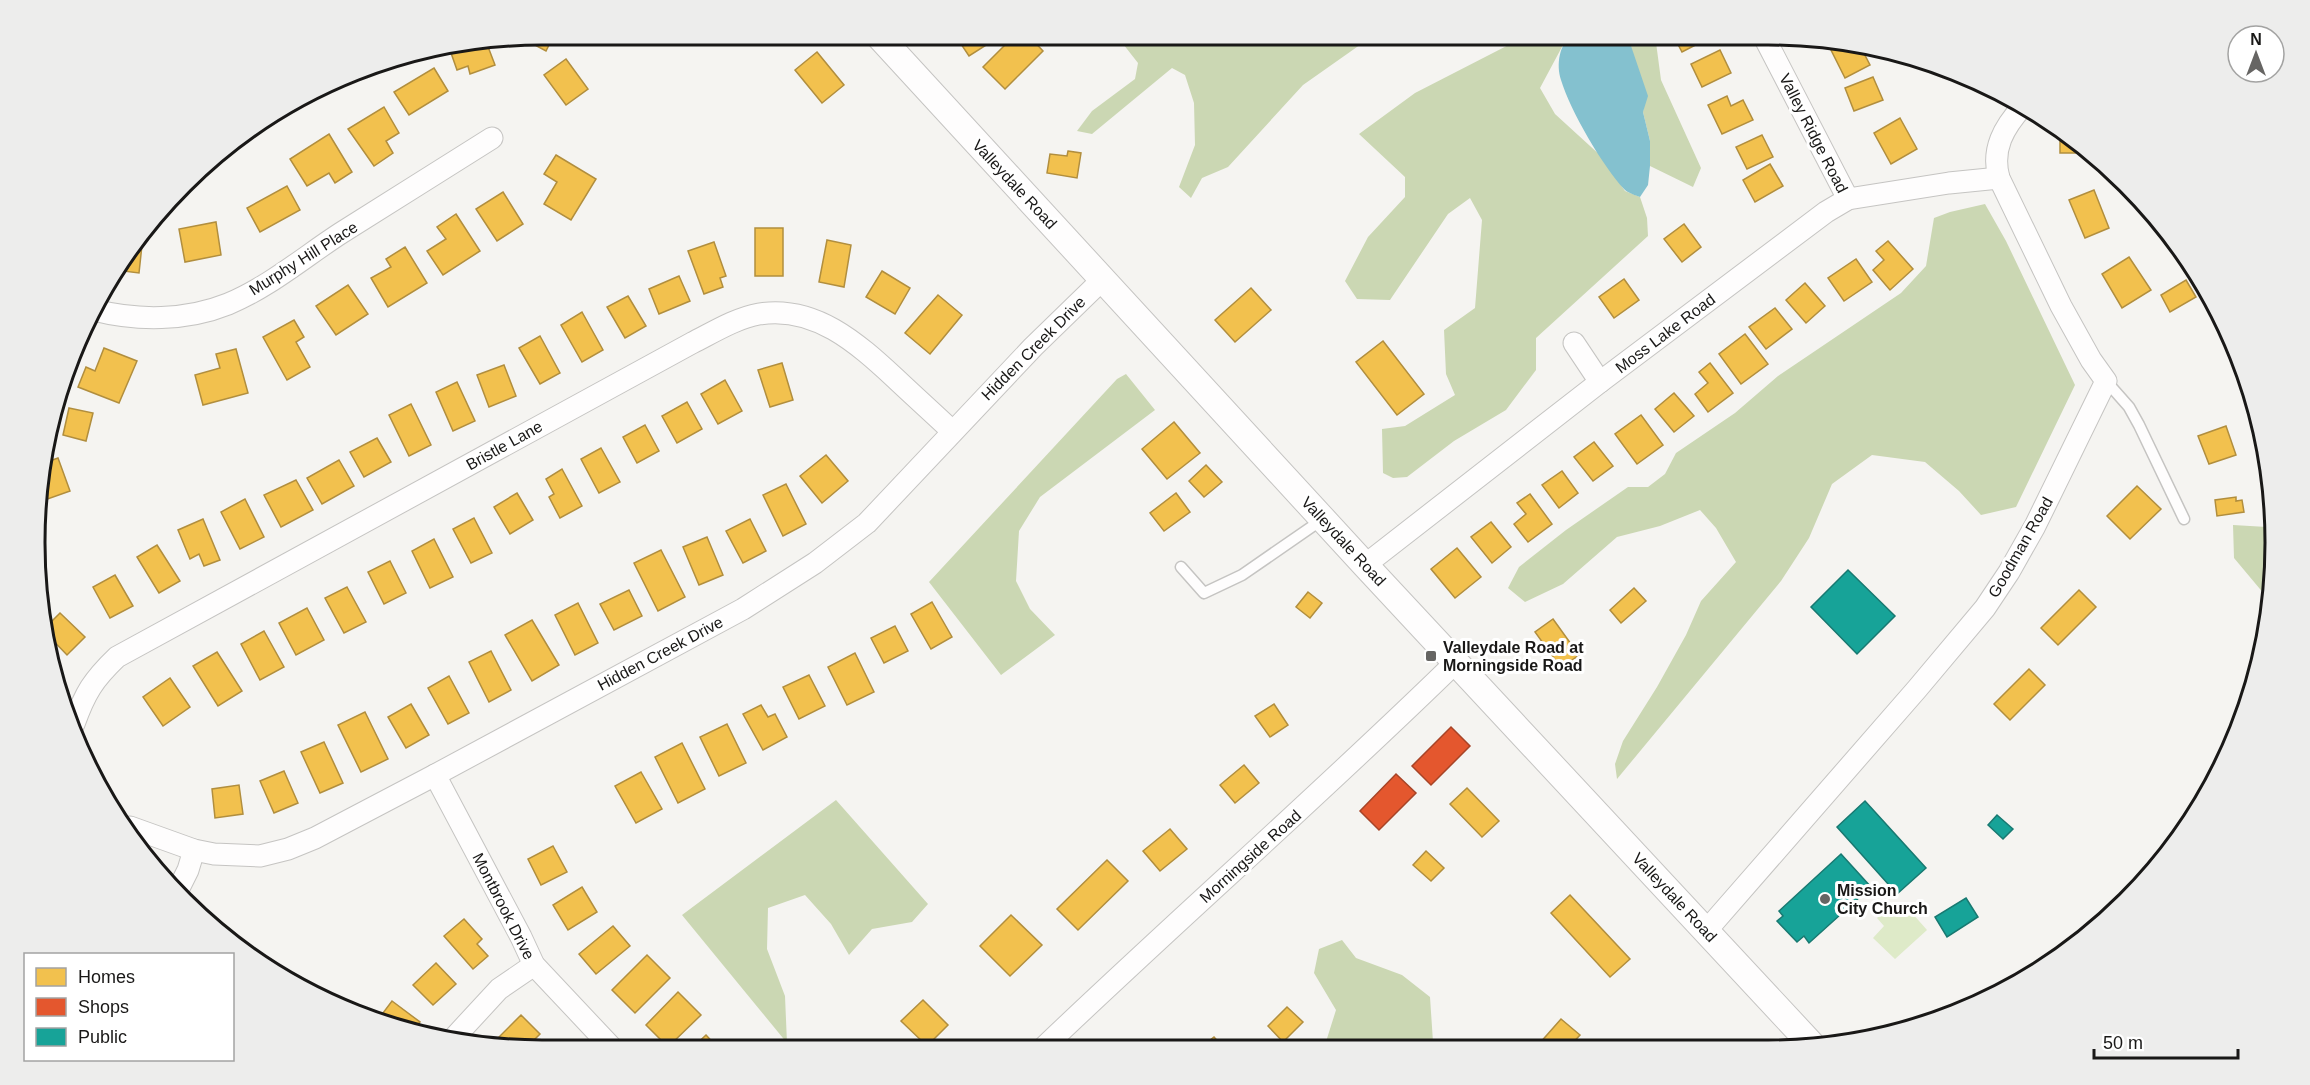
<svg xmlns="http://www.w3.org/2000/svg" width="2310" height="1085" font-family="Arial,sans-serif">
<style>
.green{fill:#deeac8}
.forest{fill:#cbd7b3}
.water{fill:#84c1cf}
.homes{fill:#f2c14e;stroke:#b18e3e;stroke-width:1.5}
.shops{fill:#e4572e;stroke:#a74427;stroke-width:1.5}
.public{fill:#17a398;stroke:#187971;stroke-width:1.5}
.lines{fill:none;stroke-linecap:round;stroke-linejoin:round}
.service-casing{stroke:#c5c4c2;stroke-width:13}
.minor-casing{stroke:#c5c4c2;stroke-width:23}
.tertiary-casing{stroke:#c5c4c2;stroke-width:28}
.service{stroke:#fefdfd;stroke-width:10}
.minor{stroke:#fefdfd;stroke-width:21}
.tertiary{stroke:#fefdfd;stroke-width:26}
.poi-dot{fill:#666563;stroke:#fff;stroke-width:2}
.labels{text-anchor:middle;stroke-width:6;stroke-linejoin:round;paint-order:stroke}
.street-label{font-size:16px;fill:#191817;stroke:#fff}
.poi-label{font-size:16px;font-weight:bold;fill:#191817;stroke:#fff;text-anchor:start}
.rim{fill:none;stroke:#191817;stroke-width:3}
</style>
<rect width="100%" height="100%" fill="#f5f4f1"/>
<polygon class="green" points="1892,904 1904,904 1927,930 1895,959 1873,938 1884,926 1877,918"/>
<g class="forest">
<polygon points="1116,35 1374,35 1303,85 1228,167 1202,178 1191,198 1179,187 1195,145 1194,103 1185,75 1172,68 1092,134 1077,131 1092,111 1135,79 1138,63"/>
<polygon points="1528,35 1573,35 1563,45 1540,88 1555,114 1601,156 1625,191 1640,197 1647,218 1648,236 1536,338 1536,370 1506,410 1454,441 1407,477 1393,478 1383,473 1382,429 1405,426 1455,395 1446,374 1444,330 1475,308 1482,220 1470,198 1448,214 1390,300 1357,299 1345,281 1368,237 1405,197 1405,177 1359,134 1415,93"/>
<polygon points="1624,35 1655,35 1661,80 1701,168 1693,187 1650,166 1650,141 1643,112 1644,105 1629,40"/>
<polygon points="1985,204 2006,241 2075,385 2016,507 1981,515 1959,491 1925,462 1872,455 1832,484 1809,538 1781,581 1617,779 1615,764 1623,741 1657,687 1686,635 1701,601 1736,562 1716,528 1700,510 1660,526 1617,537 1563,584 1525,602 1508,588 1519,567 1566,530 1628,487 1648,487 1665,474 1676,453 1735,413 1778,376 1901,293 1926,266 1934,218 1950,212"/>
<polygon points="1126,374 1155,410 1040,497 1019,531 1016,581 1030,609 1055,635 1001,675 929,582 1117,379"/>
<polygon points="2273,520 2275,543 2270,601 2234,558 2233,525 2267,527"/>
<polygon points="836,800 928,904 912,922 872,929 849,955 831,924 805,895 768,908 767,949 785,996 787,1043 682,915"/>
<polygon points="1342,940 1356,958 1402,975 1430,997 1433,1042 1430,1047 1324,1048 1336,1010 1314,973 1319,949"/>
</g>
<path class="water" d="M1573,35H1624L1629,40L1648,96L1643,112L1650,141V166L1648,185L1640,197C1635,195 1628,193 1624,189C1602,165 1571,112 1561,80C1556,65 1559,43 1573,35Z"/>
<g class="homes">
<polygon points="542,34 554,35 546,51 529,42 531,36"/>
<polygon points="955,35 1002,35 969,56"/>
<polygon points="1015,35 1028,35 1043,51 1005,89 983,67"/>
<polygon points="1673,35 1715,35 1682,52"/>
<polygon points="1843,42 1859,44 1870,65 1845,78 1830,48"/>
<polygon points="487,44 495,65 470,74 468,66 457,70 450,50"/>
<polygon points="1720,50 1731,73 1702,87 1691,64"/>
<polygon points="817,52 844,85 822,103 795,70"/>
<polygon points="566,59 588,89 566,105 544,75"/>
<polygon points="434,68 448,91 409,115 394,92"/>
<polygon points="1873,77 1883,100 1854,111 1845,88"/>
<polygon points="1727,96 1731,106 1743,100 1753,120 1722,134 1708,105"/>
<polygon points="384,107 399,133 386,141 393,153 374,166 348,129"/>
<polygon points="1900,118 1917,149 1891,164 1874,133"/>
<polygon points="2060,128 2086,150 2086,153 2060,153"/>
<polygon points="329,134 352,172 335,183 329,173 307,186 290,159"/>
<polygon points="1762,135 1773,157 1747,169 1736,147"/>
<polygon points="1068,151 1081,153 1077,178 1047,173 1050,154 1067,156"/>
<polygon points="556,155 596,179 571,220 544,204 557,182 544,174"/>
<polygon points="1770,164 1783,186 1755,202 1743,180"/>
<polygon points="287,186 300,210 260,232 247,208"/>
<polygon points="2094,190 2109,228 2085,238 2069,200"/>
<polygon points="503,192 523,224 497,241 476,209"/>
<polygon points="456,214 480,251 443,275 427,251 446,239 437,227"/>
<polygon points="216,222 221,255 185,262 179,229"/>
<polygon points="1684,224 1701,247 1682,262 1664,239"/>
<rect x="755" y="228" width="28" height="48"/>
<polygon points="827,240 851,245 844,287 819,282"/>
<polygon points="1888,241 1913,269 1890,290 1873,270 1884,260 1876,251"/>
<polygon points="714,242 726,276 720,278 723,287 704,294 688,251"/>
<polygon points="135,244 142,245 139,273 115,270 120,261"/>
<polygon points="405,247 427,283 388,307 371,278 391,267 386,259"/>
<polygon points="2129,257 2151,290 2122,308 2102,274"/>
<polygon points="1856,259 1872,282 1844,301 1828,278"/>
<polygon points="882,271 910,288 895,314 866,297"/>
<polygon points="679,276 690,301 659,314 649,289"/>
<polygon points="1624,279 1639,300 1614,318 1599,297"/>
<polygon points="2186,280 2196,297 2170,312 2161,295"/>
<polygon points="1805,283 1825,306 1806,323 1786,300"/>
<polygon points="348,285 368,314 336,335 316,306"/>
<polygon points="1251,288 1271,310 1235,342 1215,320"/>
<polygon points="938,295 962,315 930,354 905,333"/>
<polygon points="628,296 646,326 625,338 607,307"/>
<polygon points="1775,308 1792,329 1766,349 1749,327"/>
<polygon points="582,312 603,350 582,362 561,325"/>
<polygon points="294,320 304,337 296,342 310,367 287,380 263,337"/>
<polygon points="1745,334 1768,364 1741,384 1719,354"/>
<polygon points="540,336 560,373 540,384 519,348"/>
<polygon points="1383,341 1424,394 1397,415 1356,362"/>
<polygon points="104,348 137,361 119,403 78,387 86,367 95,371"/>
<polygon points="236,349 248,393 203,405 195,375 220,368 216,354"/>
<polygon points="782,363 793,400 770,407 758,370"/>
<polygon points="1710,363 1733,393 1708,412 1695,394 1708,383 1699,372"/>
<polygon points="504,365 516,396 489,407 477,375"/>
<polygon points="725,380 742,411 718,424 701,394"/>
<polygon points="457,382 475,421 453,431 436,392"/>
<polygon points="1674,393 1694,416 1674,432 1655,409"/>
<polygon points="687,402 702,429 677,443 662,416"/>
<polygon points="411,404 431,445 409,456 389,415"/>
<polygon points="69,408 93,413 86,441 63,435"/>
<polygon points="1641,415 1663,445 1637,464 1615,434"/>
<polygon points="1174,422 1200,453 1167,479 1142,449"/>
<polygon points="645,425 659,451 637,463 623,437"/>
<polygon points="2226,426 2236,455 2209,464 2198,436"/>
<polygon points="377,438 391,462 364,477 350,452"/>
<polygon points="1594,442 1613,466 1593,481 1574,457"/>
<polygon points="601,448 620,482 599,493 581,459"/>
<polygon points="826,455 848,481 822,503 800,476"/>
<polygon points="58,458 70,491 42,501 44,463"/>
<polygon points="339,460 354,486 322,504 307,478"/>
<polygon points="1206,465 1222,482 1204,497 1189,481"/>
<polygon points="562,469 582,506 560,518 549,497 554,494 546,479"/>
<polygon points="1562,471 1578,493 1559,508 1542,485"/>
<polygon points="296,480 313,510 281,527 264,495"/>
<polygon points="786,484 806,524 783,536 763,495"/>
<polygon points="2137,486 2161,509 2130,539 2107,516"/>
<polygon points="517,493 533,520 510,534 494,507"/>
<polygon points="1176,493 1190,512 1164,531 1150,513"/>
<polygon points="1530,494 1552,524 1528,542 1514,524 1526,514 1517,503"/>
<polygon points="2236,497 2236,501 2242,500 2244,512 2217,516 2215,500"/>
<polygon points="245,499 264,537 240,549 221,512"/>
<polygon points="474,518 492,553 471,563 453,529"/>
<polygon points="203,519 220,560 204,566 199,554 190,559 178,530"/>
<polygon points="750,519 766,551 743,563 726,531"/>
<polygon points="1491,522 1511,547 1492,563 1471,537"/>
<polygon points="707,537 723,575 699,585 683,547"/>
<polygon points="434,539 453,577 430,588 412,551"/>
<polygon points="157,545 180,581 159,593 137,557"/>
<polygon points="1457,548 1481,577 1455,598 1431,569"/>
<polygon points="661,550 685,597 658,611 634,563"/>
<polygon points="390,561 406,593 384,604 368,572"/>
<polygon points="115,575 133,606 110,618 93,587"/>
<polygon points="347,587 366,622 344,633 325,598"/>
<polygon points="1634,588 1646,601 1621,623 1610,610"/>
<polygon points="629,590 642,616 614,630 600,604"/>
<polygon points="2079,590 2096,607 2058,645 2041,628"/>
<polygon points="1308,592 1322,603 1310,618 1296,607"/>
<polygon points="932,602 952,637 931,649 911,614"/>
<polygon points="578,603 598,643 575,655 555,615"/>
<polygon points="307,608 324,640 296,655 279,623"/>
<polygon points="60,613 85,637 67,655 47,634 45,628"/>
<polygon points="1553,619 1579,655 1561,668 1535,632"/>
<polygon points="532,620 559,665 532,681 505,635"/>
<polygon points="895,626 908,651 884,663 871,638"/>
<polygon points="264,631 284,667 260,680 241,644"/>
<polygon points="491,651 511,690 489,702 469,662"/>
<polygon points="217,652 242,691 218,706 193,666"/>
<polygon points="855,653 874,692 847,705 828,667"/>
<polygon points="2029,669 2045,685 2010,720 1994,704"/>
<polygon points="809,675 825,706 799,719 783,687"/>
<polygon points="449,676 469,713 448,724 428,688"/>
<polygon points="170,678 190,707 163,726 143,697"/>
<polygon points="411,704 429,735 406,748 388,717"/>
<polygon points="1274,704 1288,725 1270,737 1255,716"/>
<polygon points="761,705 768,717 775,714 787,737 763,750 743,714"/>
<polygon points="365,712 388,759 361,772 338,725"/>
<polygon points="727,724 746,763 719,776 700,737"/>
<polygon points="324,742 343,783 320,793 301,752"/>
<polygon points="682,743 705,789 678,803 655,757"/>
<polygon points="1244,765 1259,783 1235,803 1220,785"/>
<polygon points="284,771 298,803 274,813 260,781"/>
<polygon points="641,772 662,809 636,823 615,786"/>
<polygon points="239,785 243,814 215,818 212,789"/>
<polygon points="1467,788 1499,821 1482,837 1450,804"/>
<polygon points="1170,829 1187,849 1160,871 1143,851"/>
<polygon points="553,846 567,872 541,885 528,859"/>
<polygon points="1426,851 1444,868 1431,881 1413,865"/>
<polygon points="1107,860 1128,881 1078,930 1057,909"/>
<polygon points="582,887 597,912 568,930 553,905"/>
<polygon points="1570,895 1630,959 1610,977 1551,913"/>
<polygon points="1011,915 1042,945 1010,976 980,946"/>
<polygon points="464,919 482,939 477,944 488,956 473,969 444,936"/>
<polygon points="613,926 630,946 596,974 579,954"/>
<polygon points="647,955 670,978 635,1013 612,990"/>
<polygon points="436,963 456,984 433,1005 413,985"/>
<polygon points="678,992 701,1015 668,1047 646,1025"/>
<polygon points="923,1000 948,1025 927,1046 901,1021"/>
<polygon points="392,1001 420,1022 413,1031 377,1021"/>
<polygon points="1287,1007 1303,1022 1283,1042 1268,1026"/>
<polygon points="521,1015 540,1034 525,1049 495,1046 493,1043"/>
<polygon points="1561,1019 1580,1035 1569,1047 1543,1047 1539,1044"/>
<polygon points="706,1035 720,1050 690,1050"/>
<polygon points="1214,1037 1224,1048 1200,1048"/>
</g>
<g class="shops">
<polygon points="1451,727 1470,746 1431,785 1412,766"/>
<polygon points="1396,774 1416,793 1379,830 1360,811"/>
</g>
<g class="public">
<polygon points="1848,570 1895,616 1857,654 1811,607"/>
<polygon points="1865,801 1926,868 1897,894 1837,827"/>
<polygon points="1997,815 2013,829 2003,839 1988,825"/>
<polygon points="1841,854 1871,887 1809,943 1804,936 1797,942 1777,921 1783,916 1779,911"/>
<polygon points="1966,898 1978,917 1947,937 1935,917"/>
</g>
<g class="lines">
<defs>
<g id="service">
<polyline points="2106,381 2129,407 2139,425 2184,519"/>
<polyline points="1181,567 1204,593 1242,575 1323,519"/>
</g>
<g id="minor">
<polyline points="1763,35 1848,199"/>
<path d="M94,310C137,321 186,321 228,304C269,287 304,257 341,233C391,201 442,170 492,138"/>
<polyline points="1574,343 1600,382"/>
<polyline points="1365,565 1600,382 1826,212 1848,199 1949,183 1999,178"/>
<path d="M74,724C85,693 93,680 117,657L692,343C712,333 736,318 759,314C815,305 857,343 895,378C914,396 933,413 952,431"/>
<polyline points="435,775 521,937 534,965 614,1050"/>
<polyline points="130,827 194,850 214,854 260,856 288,849 315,838 435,775 743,609 815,563 867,523 1033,347 1103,279"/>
<polyline points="177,892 188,870 194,850"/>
<path d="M1706,931L1917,689L1985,608L2009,572L2035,526L2106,381L2091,360L2061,306L1999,178C1991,149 2004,127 2023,106"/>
<polyline points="451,1041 499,989 534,965"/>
<path d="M1042,1049C1179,918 1321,794 1456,662"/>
</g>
<polyline id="tertiary" points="878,35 1365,565 1813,1046"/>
</defs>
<use href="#service" class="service-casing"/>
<use href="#minor" class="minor-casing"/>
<use href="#tertiary" class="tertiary-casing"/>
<use href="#service" class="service"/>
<use href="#minor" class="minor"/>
<use href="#tertiary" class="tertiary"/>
</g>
<g class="poi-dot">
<rect x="1425" y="650" width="12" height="12" rx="3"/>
<circle cx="1825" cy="899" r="6"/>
</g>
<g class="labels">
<g class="street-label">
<text transform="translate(1814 133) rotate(63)" y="6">Valley Ridge Road</text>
<text transform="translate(1015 184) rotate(47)" y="6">Valleydale Road</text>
<text transform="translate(303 258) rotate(-32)" y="6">Murphy Hill Place</text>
<text transform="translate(1665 333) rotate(-37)" y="6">Moss Lake Road</text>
<text transform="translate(1033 348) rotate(-45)" y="6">Hidden Creek Drive</text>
<text transform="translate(504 445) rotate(-29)" y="6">Bristle Lane</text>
<text transform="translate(1344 541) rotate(47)" y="6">Valleydale Road</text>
<text transform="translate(2020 547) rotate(-60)" y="6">Goodman Road</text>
<text transform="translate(660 653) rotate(-28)" y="6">Hidden Creek Drive</text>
<text transform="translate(1250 856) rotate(-42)" y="6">Morningside Road</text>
<text transform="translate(1675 897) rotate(47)" y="6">Valleydale Road</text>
<text transform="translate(504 906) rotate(63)" y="6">Montbrook Drive</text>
</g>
<g class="poi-label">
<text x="1443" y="653">Valleydale Road at<tspan x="1443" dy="18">Morningside Road</tspan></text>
<text x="1837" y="896">Mission<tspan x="1837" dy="18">City Church</tspan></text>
</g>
</g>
<path d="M0 0H2310V1085H0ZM542 45H1768A497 497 0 0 1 2265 542V543A497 497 0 0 1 1768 1040H542A497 497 0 0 1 45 543V542A497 497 0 0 1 542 45Z" fill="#ededec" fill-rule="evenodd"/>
<path class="rim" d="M542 45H1768A497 497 0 0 1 2265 542V543A497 497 0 0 1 1768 1040H542A497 497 0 0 1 45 543V542A497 497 0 0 1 542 45Z"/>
<rect x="24" y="953" width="210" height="108" fill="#ffffff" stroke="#a3a3a2" stroke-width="1.5"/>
<rect x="36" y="968" width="30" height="18" fill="#f2c14e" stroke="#a3a3a2" stroke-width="1.5"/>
<text x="78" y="983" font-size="18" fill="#191817">Homes</text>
<rect x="36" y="998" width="30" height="18" fill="#e4572e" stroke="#a3a3a2" stroke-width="1.5"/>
<text x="78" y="1013" font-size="18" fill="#191817">Shops</text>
<rect x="36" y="1028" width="30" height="18" fill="#17a398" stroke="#a3a3a2" stroke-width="1.5"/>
<text x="78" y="1043" font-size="18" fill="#191817">Public</text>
<g transform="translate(2256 54)"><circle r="28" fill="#ffffff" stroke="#a3a3a2" stroke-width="1.5"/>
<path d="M0-4.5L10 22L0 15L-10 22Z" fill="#666563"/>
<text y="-9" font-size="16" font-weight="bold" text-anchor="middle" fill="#191817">N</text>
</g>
<path d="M2094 1049v9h144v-9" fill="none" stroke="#191817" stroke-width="3"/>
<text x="2103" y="1049" font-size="18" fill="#191817" stroke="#ffffff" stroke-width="4.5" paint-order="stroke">50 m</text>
</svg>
